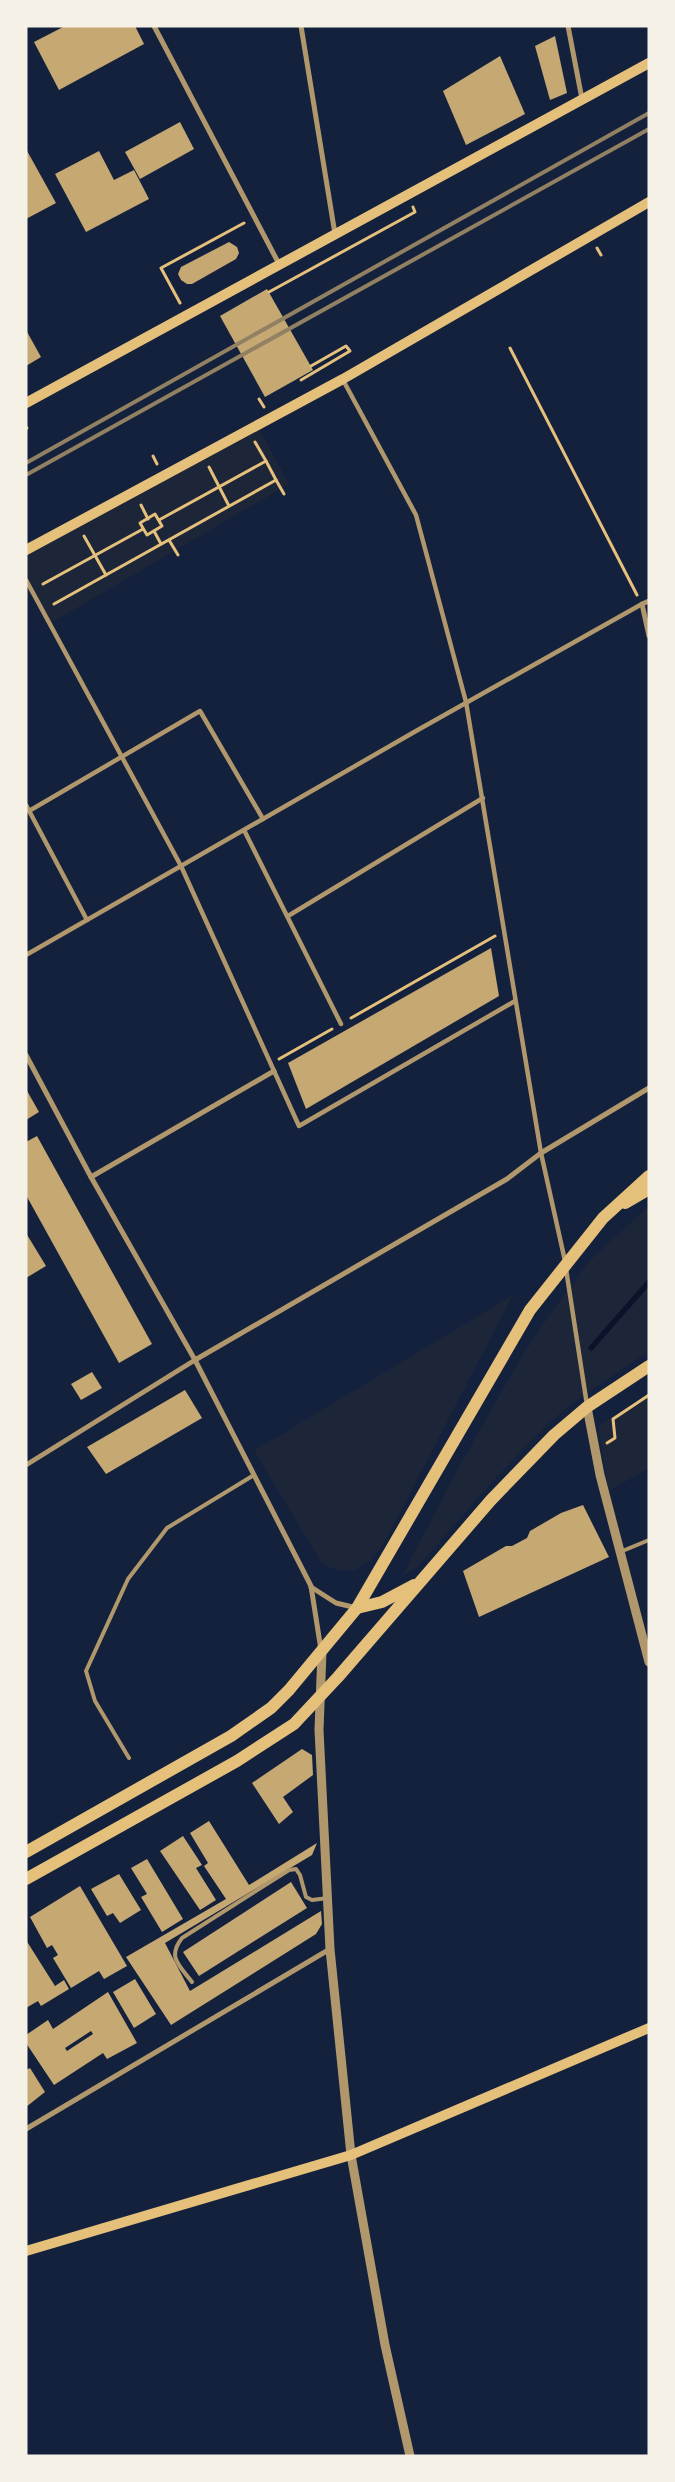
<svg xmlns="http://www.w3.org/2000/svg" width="675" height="2482" font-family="'PT Serif',serif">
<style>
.green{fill:#1d2539}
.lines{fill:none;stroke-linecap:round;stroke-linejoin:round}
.stream{stroke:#0b132b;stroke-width:5.5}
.building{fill:#c6a872;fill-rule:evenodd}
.path{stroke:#e5c07b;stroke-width:3}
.service{stroke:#b1986c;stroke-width:4}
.pedestrian{stroke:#b1986c;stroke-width:4.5}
.minor{stroke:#b1986c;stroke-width:5}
.tertiary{stroke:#b1986c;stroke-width:9}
.secondary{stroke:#e5c07b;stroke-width:10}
.primary{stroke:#e5c07b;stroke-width:12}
.rail{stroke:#918062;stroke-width:4}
</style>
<rect width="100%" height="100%" fill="#14213d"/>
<g class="green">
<polygon points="258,427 289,484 51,623 26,577 26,553"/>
<polygon points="649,1206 649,1351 575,1401 548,1424 489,1485 418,1567 402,1576 460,1465 519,1361 543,1324 590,1260"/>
<path d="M513,1295L382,1547C362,1571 351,1577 322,1564L254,1451Z"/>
<polygon points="649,1393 649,1468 609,1491 598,1426"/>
</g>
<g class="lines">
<polyline class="stream" points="591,1348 649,1282"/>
</g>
<g class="building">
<polygon points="65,26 135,26 144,44 59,90 34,42"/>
<polygon points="555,36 567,93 550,100 535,46"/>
<polygon points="500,56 525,114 466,145 443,91"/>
<polygon points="180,122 194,149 140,179 125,152"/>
<polygon points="26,149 56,203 26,219"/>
<polygon points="99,151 114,180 134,170 149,199 86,232 55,174"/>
<polygon points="229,242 237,247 239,253 236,259 192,284 187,284 181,280 178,274 181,267"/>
<polygon points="267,289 313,370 265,397 220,316"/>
<polygon points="26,330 41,357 26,366"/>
<polygon points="491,948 499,996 306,1109 288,1063"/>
<polygon points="26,1089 39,1112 26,1120"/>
<polygon points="37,1136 152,1344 119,1363 26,1195 26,1142"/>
<polygon points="26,1233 46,1266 26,1278"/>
<polygon points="92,1372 102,1388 81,1400 71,1384"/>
<polygon points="185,1390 202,1418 106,1474 87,1447"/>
<polygon points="583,1505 609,1557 479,1617 463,1571 506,1546 512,1546 527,1538 530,1531 561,1513"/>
<polygon points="302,1749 312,1755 313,1775 283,1797 293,1812 279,1824 252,1783"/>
<polygon points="209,1821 249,1885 317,1843 312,1855 165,1943 190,1991 321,1911 322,1924 316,1934 171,2025 126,1957 226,1899 204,1866 208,1863 190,1833"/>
<polygon points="183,1836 202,1865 196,1868 216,1900 200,1910 160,1851"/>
<polygon points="147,1859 183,1919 162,1932 141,1897 147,1894 131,1868"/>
<polygon points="119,1874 141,1910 120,1923 113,1913 107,1916 91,1889"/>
<polygon points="291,1882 307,1908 199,1976 183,1952"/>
<polygon points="80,1886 127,1966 104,1979 99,1971 71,1988 53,1958 58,1955 52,1945 47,1948 30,1917"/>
<polygon points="26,1940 55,1986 64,1980 69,1989 41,2006 38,2001 26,2008"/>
<polygon points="135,1979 156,2014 134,2028 113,1992"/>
<path d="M108,1992L137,2043L107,2059L103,2053L54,2085L26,2043V2035L48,2020L53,2029ZM91,2031L93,2034L67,2051L65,2048Z"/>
<polygon points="30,2068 45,2092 26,2107 26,2070"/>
</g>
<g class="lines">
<g class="path">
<polyline points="597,248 601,255"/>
<polyline points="269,292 415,212 413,207"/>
<polyline points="180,303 161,268 244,223"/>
<polyline points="510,348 637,595"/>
<polyline points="301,380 350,351 346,346 311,366"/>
<polyline points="259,399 264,407"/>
<polyline points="26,427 27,428"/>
<polyline points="153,456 157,464"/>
<polyline points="209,467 229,506"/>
<polyline points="276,480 284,494"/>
<polyline points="141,505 148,519"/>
<polygon points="155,514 162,526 147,535 140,523"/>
<polyline points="159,520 266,461 255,442"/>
<polyline points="154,531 161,544"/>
<polyline points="84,536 106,575"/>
<polyline points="169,540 178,555"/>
<polyline points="43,584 143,529"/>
<polyline points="54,604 276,480 266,461"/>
<polyline points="351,1018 495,936"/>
<polyline points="279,1059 332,1029"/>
<polyline points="607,1443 615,1438 613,1419 649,1395"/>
</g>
<g class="service">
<polyline points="620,1552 649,1540"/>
<polyline points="129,1758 95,1701 86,1671 128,1579 167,1528 254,1475"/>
<path d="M192,1982C179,1965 167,1957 182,1938L289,1870L296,1869L300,1875L306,1897L312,1900L328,1898"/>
</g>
<g class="pedestrian">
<polyline points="343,380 416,515 466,702 541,1153 565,1261"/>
<polyline points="26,580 181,866 299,1126 515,1001"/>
<polyline points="26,805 87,920"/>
<polyline points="29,811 200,711 263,819"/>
<polyline points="244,830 341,1024"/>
<polyline points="288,916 483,798"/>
<polyline points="26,955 416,731 642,604"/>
<polyline points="566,1269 587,1405"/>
</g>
<g class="minor">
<polyline points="154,26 279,264"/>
<polyline points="301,26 335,234"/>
<polyline points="568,26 582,99"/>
<polyline points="649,601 642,604 649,636"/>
<polyline points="26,1055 91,1177 195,1360 311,1586 321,1650"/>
<polyline points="91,1177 274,1071"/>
<polyline points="26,1465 195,1360 507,1179 541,1153 649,1088"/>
<polyline points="311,1587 336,1603 357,1608"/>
<polyline points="26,2129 330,1949"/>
</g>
<g class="tertiary">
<polyline points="587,1407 600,1475 649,1662"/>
<polyline points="322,1652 319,1730 330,1949 351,2155 385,2345 410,2456"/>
</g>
<g class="secondary">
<polyline points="26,403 649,63"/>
<polyline points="26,550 343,379 649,202"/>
<polyline points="26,2251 351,2155 649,2028"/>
</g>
<g class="primary">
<polyline points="625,1203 649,1189"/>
<polyline points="357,1608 382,1602 414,1585"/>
<polyline points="26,1852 231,1736 271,1708 289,1690 357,1608 530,1310 603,1218 649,1176"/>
<polyline points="26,1879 237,1761 294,1724 338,1677 491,1500 554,1435 587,1407 649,1366"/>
</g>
<g class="rail">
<polyline points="26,463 649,113"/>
<polyline points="26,475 649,129"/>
</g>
</g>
<rect width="675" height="2482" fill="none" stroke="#f6f1e7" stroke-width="55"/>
</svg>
